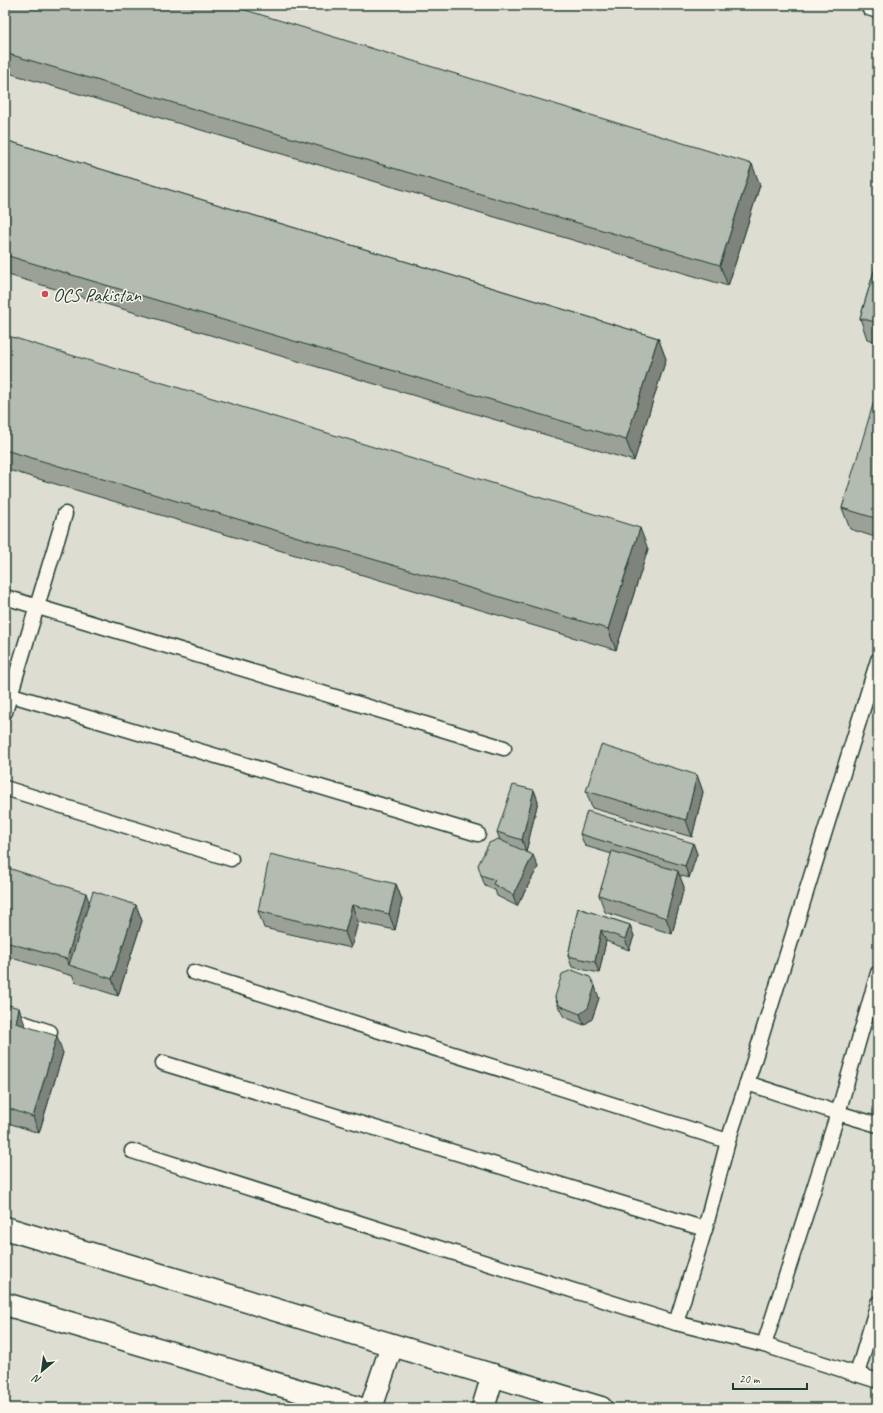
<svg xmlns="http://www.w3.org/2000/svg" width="883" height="1413" font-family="Caveat,sans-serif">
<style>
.built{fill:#ddddd2}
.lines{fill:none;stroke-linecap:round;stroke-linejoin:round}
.service-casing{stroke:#1f3d34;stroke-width:17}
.minor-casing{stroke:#1f3d34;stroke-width:25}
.primary-casing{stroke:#1f3d34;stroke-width:25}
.service{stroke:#fbf7ec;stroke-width:14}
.minor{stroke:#fbf7ec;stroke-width:22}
.primary{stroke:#fbf7ec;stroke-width:22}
.wall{fill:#9ba197;stroke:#1f3d34}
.shaded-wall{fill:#7e837b;stroke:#1f3d34}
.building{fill:#b4bbb0;stroke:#1f3d34}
.poi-dot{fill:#d1495b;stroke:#fbf7ec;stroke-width:1.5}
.labels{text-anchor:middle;stroke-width:3;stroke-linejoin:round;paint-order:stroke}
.poi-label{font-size:19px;fill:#1f3d34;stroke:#fbf7ec;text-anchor:start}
</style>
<rect width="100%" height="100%" fill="#eeece1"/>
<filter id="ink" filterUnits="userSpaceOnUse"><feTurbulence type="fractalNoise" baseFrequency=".025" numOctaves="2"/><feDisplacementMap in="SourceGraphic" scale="8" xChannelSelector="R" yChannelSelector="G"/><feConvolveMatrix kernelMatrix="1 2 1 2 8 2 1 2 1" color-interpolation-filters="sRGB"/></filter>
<g filter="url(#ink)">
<rect class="built" x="5" y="5" width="873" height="1403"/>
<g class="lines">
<defs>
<g id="service">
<polyline points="5,597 504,748"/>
<polyline points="5,693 478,834"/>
<polyline points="5,712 65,514"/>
<polyline points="5,788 231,859"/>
<polyline points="193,972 728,1141"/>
<polyline points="5,1017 50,1032"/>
<polyline points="163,1063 705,1229"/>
<polyline points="747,1083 838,1113 878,1125"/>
<polyline points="132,1151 676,1323 764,1345 878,1381"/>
<polyline points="676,1323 705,1229 728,1141 747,1083 878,660"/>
<polyline points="764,1345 838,1113 878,973"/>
<polyline points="857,1374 878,1303"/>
</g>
<g id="minor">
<polyline points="5,1228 601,1408"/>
<polyline points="5,1304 358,1408"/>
<polyline points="371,1408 392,1345"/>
<polyline points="483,1408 493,1375"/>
</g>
<polyline id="primary" points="872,5 878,7"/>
</defs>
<use href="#service" class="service-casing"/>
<use href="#minor" class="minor-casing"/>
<use href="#primary" class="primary-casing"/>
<use href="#service" class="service"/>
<use href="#minor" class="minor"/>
<use href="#primary" class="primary"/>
</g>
<g class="wall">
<polygon points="5,5 760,185 728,286 5,72"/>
<polygon points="5,140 658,338 666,359 634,461 5,274"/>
<polygon points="878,258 878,342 867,339 860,318"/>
<polygon points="5,335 648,549 616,650 5,469"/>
<polygon points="878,402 878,538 850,529 842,508"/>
<polygon points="697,775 703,792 692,837 592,808 586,791"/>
<polygon points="534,790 538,801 526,852 538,867 517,906 497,896 495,890 485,886 481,875 500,840 497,832"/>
<polygon points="580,834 693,843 697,854 689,878 679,875 684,887 672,934 605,912 599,895 612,854 585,846"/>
<polygon points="5,867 90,902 136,905 142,921 118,996 75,982 73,976 5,956"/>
<polygon points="396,884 402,900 395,930 358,922 351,948 264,928 258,911"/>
<polygon points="578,908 630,925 634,936 629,950 606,941 599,973 572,967 568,956"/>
<polygon points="555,997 599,998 592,1019 584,1025 564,1017 559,1008"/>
<polygon points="5,1004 25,1025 25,1026 63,1053 39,1133 5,1122"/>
</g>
<g class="shaded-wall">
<polygon points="752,164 760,185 728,286 720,265"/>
<polygon points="658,338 666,359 634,461 626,440"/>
<polygon points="640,528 648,549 616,650 608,629"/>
<polygon points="697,775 703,792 692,837 686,820"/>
<polygon points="534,790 538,801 526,852 522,840"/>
<polygon points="693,843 697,854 689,878 685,866"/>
<polygon points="533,855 538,867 517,906 513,895"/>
<polygon points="678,871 684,887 672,934 666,918"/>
<polygon points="396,884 402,900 395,930 389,914"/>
<polygon points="86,893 92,910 69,965 67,959"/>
<polygon points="136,905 142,921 118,996 112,979"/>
<polygon points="352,905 358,922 351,948 345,932"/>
<polygon points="630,925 634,936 629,950 625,939"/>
<polygon points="601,930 606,941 599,973 595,962"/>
<polygon points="595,986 599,998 592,1019 584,1025 580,1014"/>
<polygon points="19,1008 25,1025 22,1039 16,1023"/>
<polygon points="57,1036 63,1053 39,1133 33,1117"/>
</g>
<g class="building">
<polygon points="5,5 229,5 752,164 720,265 5,53"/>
<polygon points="5,140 658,338 626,440 5,255"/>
<polygon points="878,258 878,323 860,318"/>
<polygon points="5,335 640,528 608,629 5,450"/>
<polygon points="874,401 878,402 878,519 842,508"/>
<polygon points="601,745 697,775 686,820 586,791"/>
<polygon points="513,785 534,790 522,840 497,832"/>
<polygon points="587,811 693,843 685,866 580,834"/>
<polygon points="498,839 533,855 513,895 493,884 495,880 481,875 478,865 489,843"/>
<polygon points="612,851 678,871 666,918 599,895"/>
<polygon points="270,854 396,884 389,914 352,905 345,932 258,911"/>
<polygon points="5,867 86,893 67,959 5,942"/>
<polygon points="93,891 136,905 112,979 69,965"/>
<polygon points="578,908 630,925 625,939 601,930 595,962 568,956"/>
<polygon points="572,970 590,977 595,986 588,1008 580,1014 560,1006 555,997 562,974"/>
<polygon points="5,1004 19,1008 16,1023 57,1036 33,1117 5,1107"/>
</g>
</g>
<circle class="poi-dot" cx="45" cy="294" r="4"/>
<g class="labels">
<g class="poi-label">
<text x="53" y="301">OCS Pakistan</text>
</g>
</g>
<rect width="883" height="1413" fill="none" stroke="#fbf7ec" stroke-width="20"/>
<rect x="10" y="10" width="863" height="1393" fill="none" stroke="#1f3d34" stroke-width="1.5" filter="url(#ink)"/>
<g transform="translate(42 1371) rotate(209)" stroke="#fbf7ec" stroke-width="3" paint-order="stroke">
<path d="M0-3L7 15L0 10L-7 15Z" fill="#1f3d34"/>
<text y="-6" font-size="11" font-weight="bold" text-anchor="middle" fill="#1f3d34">N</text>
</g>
<path d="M733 1383v6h74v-6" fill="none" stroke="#1f3d34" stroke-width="2"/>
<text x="739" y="1383" font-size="12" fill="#1f3d34" stroke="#fbf7ec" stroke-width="3" paint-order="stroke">20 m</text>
</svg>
